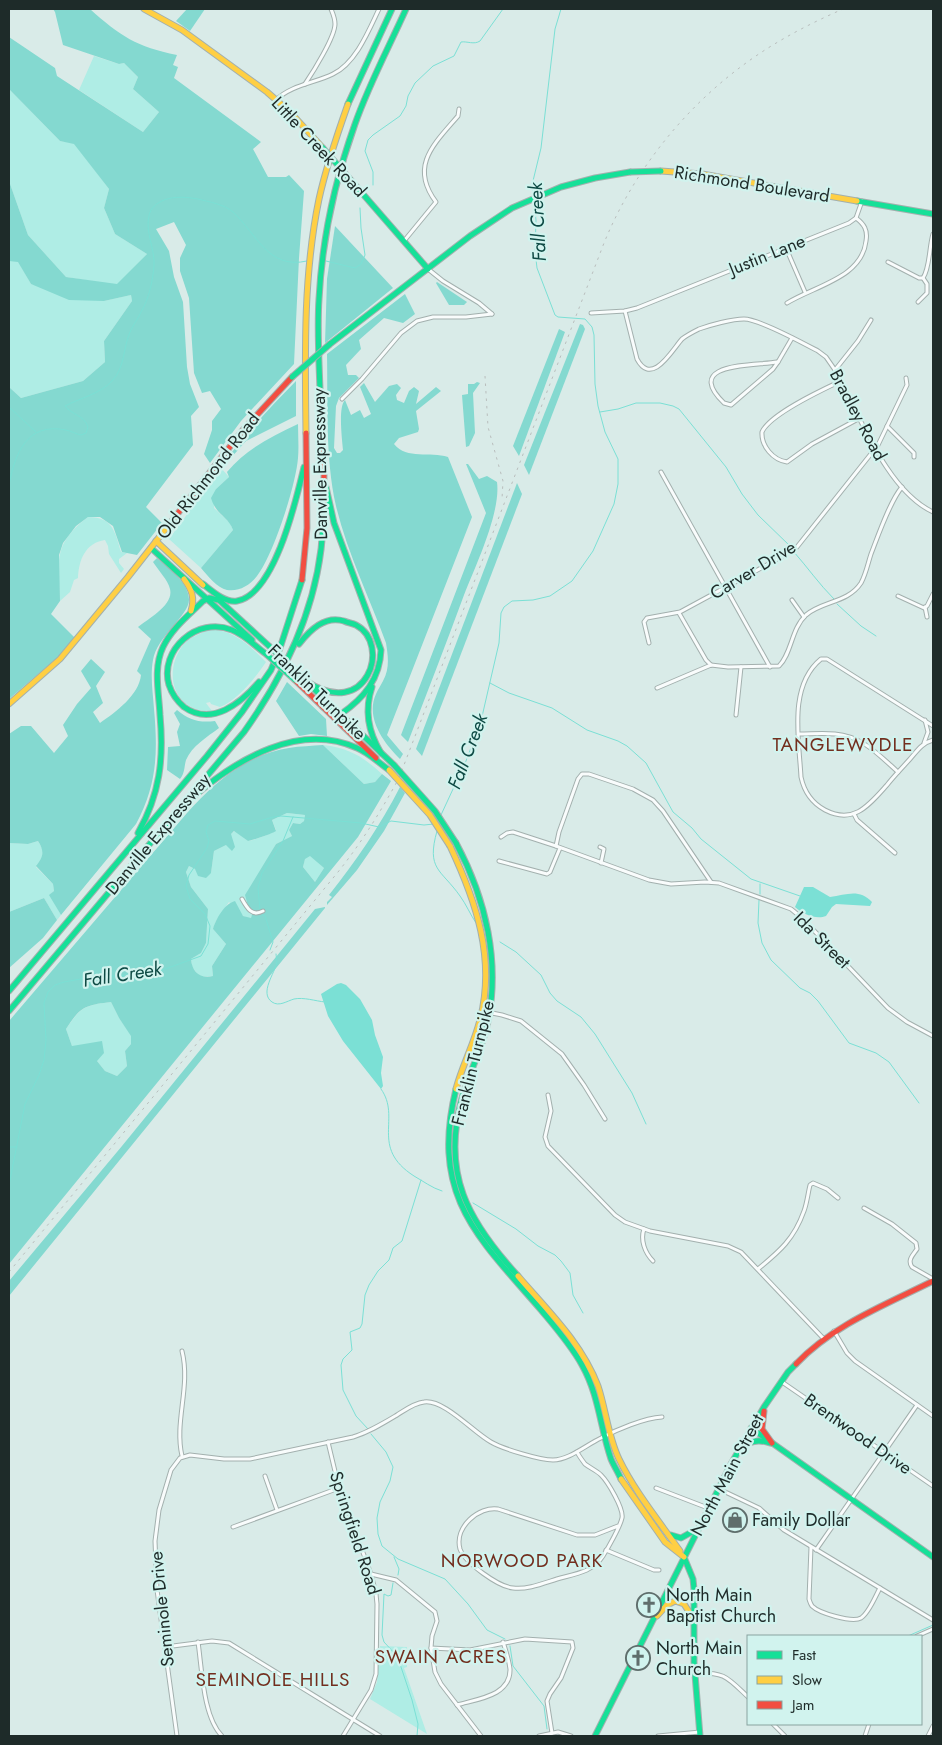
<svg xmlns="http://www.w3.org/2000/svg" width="942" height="1745" font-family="Jost,sans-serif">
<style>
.green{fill:#afede5}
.forest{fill:#84d9d0;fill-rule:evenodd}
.water{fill:#7be0d5}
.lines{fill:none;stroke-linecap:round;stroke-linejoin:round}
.stream{stroke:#7be0d5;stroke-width:1}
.street-casing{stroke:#a3b0ae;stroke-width:5}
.fast-casing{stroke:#a3b0ae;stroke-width:7}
.slow-casing{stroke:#a3b0ae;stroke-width:7}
.jam-casing{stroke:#a3b0ae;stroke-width:7}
.street{stroke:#f9fcfc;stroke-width:3}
.fast{stroke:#16e098;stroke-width:5}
.slow{stroke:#ffcf43;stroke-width:5}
.jam{stroke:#f24e42;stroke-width:5}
.rail{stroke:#b9bebd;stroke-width:1;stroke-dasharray:2.5 5;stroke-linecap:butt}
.fast-bridge-casing{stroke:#a3b0ae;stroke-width:7;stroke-linecap:butt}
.slow-bridge-casing{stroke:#a3b0ae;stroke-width:7;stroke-linecap:butt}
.fast-bridge{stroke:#16e098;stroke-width:5}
.slow-bridge{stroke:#ffcf43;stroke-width:5}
.labels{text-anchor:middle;stroke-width:4.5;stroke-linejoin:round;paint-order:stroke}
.street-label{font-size:18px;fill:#1e2b29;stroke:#d1f3ee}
.poi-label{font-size:18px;fill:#1e2b29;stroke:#d1f3ee;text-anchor:start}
.water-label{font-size:19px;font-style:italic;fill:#0e4a44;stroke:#d1f3ee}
.neighbourhood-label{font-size:19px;letter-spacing:1px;fill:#732f1f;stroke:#d1f3ee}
</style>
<rect width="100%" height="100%" fill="#d9ebe8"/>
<g class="green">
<polygon points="94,56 119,64 124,63 138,77 133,89 159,112 143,132 79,90"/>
<polygon points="9,89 60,141 74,143 109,189 104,208 115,234 147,254 117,285 66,277 28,235 9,181"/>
<polygon points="9,261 18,261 31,284 104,301 131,295 132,301 104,341 105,362 83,381 21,398 9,387"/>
<polygon points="221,468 229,477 216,489 214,508 230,523 233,530 201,568 169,539"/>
<path d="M88,517C113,517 115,532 121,552L127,553L119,559V563L124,569L121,573L109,554L108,546L105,540C85,543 79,560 78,578L74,580L70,592L60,601C59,560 52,545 88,517Z"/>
<path d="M209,629C234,630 249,645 266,662C256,677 237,701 220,707L211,704L210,702L206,703L212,711C174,713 162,673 183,645C190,636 200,635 209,629Z"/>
<path d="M323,745C350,748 363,757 382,774L375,782L364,784Z"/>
<path d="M287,813L305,815L304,821L300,824L293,823L289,830L292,836L276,844L267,860L251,919L243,916L229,902L216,921L213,929L226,944L212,966L213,976L200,977L192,967L191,959L201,953L206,943L208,909L191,887L186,872L189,866L195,869L211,873L214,851L226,845L231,834L235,831L248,841C257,839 269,835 276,830L272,820Z"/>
<polygon points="38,841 43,850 42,858 36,867 53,884 54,891 50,895 61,915 57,920 44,898 9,912 9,843 28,844"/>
<polygon points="310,855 324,868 315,882 303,867 305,858"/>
<path d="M111,1002L119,1018L131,1035V1044L125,1051L127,1066L117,1076L105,1071L97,1061L72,1046L66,1029C81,1007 85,1005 111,1002Z"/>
<polygon points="380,1646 407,1647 407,1667 404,1668 427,1734 370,1699 377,1682"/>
</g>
<g class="forest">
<path d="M53,9H90C120,36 137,47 177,55L173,65L178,67L174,78L261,142L253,149L268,177H286L289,175L304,191L299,258L294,364L241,421L210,463L204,454L212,430V421L221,409L210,391L202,393L194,373L189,298L180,271V258L186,245L174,222L156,229L169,251L174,277L183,302L187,367L190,384L199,407L191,416L193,445L146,507L162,523L137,555L122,552L113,526L100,517H88L76,526L63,543L59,555L60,601L51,614L75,638L58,657L9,699V387L21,398L83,381L105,362L104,341L132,301L131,295L104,301L69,300L31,284L18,262L9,261V181L28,235L66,277L117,284L147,254L115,234L104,208L109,189L74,144L60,141L9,89V37L55,68L57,76L143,132L159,112L133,89L138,77L124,63L119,64L63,45L55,12Z"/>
<polygon points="187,9 205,9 190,31 176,21"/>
<polygon points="335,226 393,288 325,343 327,279"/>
<polygon points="437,282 467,302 464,305 449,305 436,283"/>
<path d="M405,294L415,314L403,323L384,318L359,340L361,349L346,365L348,375H356L359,378L339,398L336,406L334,448L337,453H340L343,450C342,439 338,407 345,400L351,415L360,410L364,418L371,414L360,387L364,383L375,402L389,386L397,384L401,388L396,395L397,400L404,403L409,391L414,387L419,391L416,404L436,387L441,391L416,411L419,429L418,432L399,438L394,444C407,460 430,451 448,457L472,517L387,735L403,754L400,759C384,743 365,718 376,694C378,689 381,685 383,681C390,668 388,656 386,643C370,599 347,552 336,506C325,457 328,404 327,354Z"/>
<polygon points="580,324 583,325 585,329 529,475 524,465"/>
<polygon points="559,329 565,332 519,456 513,446"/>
<path d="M296,381V416L246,441L229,460L227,458C249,431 271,406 296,381Z"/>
<polygon points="477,382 480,383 473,393 475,433 469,446 466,447 462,395 468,394 468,384 474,384"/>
<path d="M298,424C298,435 299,447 298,458C296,485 273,556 257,576C250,585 239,592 227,590C217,588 208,576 201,568L233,530C228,516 216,515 211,498L216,489L229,477L227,472C246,449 271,437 298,424Z"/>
<path d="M466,464H468L479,479L487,476L497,482C501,512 476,565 464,595C446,644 427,693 408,742L401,735L486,513Z"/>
<polygon points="517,483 522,494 422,756 416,749"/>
<path d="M157,558C169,568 188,582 189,599C190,615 157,636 153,660C150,676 153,693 154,709C158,753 157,785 136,824L61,915L49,895L54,891L53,884L36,866C43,857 45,852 38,841L28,844L9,843V734L21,726H31L54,753L68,736L63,725L77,704L91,688L81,671L91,659L105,672L96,686L103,703L93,712L100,723C116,712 139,695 141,675L137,671L151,639L138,627C149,618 174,605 170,589C168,580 158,570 153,562Z"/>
<polygon points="287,682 326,719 327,736 311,734 299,736 276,701"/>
<path d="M177,710C189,720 199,723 215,721L219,728C207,737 192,746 186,760C184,767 185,773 180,779L167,770L168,747L180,746L177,732L180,724L174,713Z"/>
<path d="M323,745L364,784L375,782L382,774L391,781L358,837L9,1264V1021L187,813C215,782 246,755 289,748C300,746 312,746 323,745ZM287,813L305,815L304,821L300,824L293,823L289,830L292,836L276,844L245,895L248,906L253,911L251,918L243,916L235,901C224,904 216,919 213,929L226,944L212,966L213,976C200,979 192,972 191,959L201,953L206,943L208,909L191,887L186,872L189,866L195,869L198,876L206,878L211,873L214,851L226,845L232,851L235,847L231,834L234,831L248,841C256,839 269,835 276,831L272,820ZM310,856L324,868L315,882L303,867L305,859ZM111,1002L119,1018L131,1036V1044L125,1051L127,1066L117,1076L105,1071L97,1061L104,1053L102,1041L72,1046L66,1029C80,1007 85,1005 111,1002Z"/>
<path d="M400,787L405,793L384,831L357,870L327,905V902L332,897L329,895C356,861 380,826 400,787Z"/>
<polygon points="44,898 57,920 43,938 9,968 9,912"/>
<polygon points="325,907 325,908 9,1296 9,1281 122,1146 315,909"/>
</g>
<g class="water">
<path d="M804,887H813L830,897C846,895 859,888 872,902L870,906L836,904L832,907L826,916C816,920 803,914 795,907Z"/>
<polygon points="341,983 346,985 360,999 372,1020 375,1035 383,1057 381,1073 383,1086 381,1089 343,1041 328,1016 321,994 337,984"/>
</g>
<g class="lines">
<g class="stream">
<path d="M373,185V172L365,151L368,140L373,135L400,116L406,106L408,96L415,83L433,66L454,56L461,42C467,41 474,45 480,41L503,9"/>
<polyline points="326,261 355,268 361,264 365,255 361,228 360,208"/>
<polyline points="9,407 36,432"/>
<polyline points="600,412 618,409 636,403 660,403 673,406 679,409 726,467 742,494 758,515 791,547"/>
<path d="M9,485C15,453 27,422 66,430C71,431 76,434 81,435L86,433L88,427C84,415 72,415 65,406C80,398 100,394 112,381C125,368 123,348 130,332C133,325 138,319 141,312C149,299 153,280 154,265C155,249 145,232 149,216C150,208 157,203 164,200C175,196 187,197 198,199C209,202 224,204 233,212C257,234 268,270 307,261"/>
<path d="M794,552C808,568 819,584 834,599"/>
<polyline points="837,604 861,626 876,636"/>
<polyline points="490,683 509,693 552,708 587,730 618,741 627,746 646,763 673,812 692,828 701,839 751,879 800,896"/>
<polyline points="441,815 466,761 481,721 499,643 501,613 504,607 512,601 533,600 550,596 572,581 593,551 614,504 618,484 618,459 605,432 598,406 595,384 594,335 592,327 585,319 558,317 555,315 537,268 535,251 536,220 532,185 541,148 555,29 561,9"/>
<path d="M437,831C426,870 441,869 460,896C466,904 470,914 476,923"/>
<polyline points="760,894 760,884"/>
<polyline points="759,900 758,923 762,943 771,960 800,988 810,993 818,1001 849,1043 876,1053 889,1062 919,1103"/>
<polyline points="260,910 258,888 262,873 283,841 293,817"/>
<polyline points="261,914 265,916 273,942 270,950"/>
<polyline points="500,942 516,952 541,975 550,993 557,1001 581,1017 595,1034 632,1093 646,1124"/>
<path d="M276,954C276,956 277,960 277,962C275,973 259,993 272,1002C279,1007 287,1001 294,999C304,997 315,1001 325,1002"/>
<path d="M381,1089C402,1118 369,1147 414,1176C423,1181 432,1188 442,1191"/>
<polyline points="9,1147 17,1147"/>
<polyline points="9,1185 25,1104 39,1075 44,1060 46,1040 44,1003 48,992 55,985 64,982 86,978 154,973 201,956 208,944 210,926 205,914 190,899 186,886 189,875 207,848 209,841 206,832 208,825 215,821 250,824 273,817 281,816 361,823 379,827 391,821 424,825 434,824"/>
<polyline points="473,1203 516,1229 538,1246 555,1255 561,1261 570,1273 573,1295 583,1313"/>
<polyline points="368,1429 356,1416 343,1390 341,1365 343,1359 352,1350 350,1332 360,1328 362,1324 365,1295 369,1285 378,1271 389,1260 393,1248 402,1241 421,1180"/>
<polyline points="371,1434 386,1452 393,1467 390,1481 380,1502 377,1518 378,1534 382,1546 398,1559 445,1579 468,1604 487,1630 505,1639"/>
<polyline points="394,1557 399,1569 398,1575"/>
<polyline points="393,1583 391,1595 388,1596 384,1594 382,1635 384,1642 397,1656 400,1664 412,1700 418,1724 417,1736"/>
<polyline points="908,1636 933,1625"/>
<polyline points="510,1646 513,1666 544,1706 547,1729"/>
</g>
<defs>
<g id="street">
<path d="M305,84C313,72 335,37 335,24C335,18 333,14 331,9"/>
<path d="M276,100C291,85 315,83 333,74C356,63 369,30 379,9"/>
<path d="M404,241L436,202C409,166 434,144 458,116L459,109"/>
<polyline points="786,248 805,292"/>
<path d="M888,262L919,278H923C930,268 929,247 933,234"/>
<polyline points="428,269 443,281 479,303 492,314"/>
<polyline points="918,302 927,293 927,284 923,278"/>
<path d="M787,303C814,286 862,278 866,241C868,230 864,224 856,218"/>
<path d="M625,311L637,359C652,387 672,350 682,339C687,335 693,332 699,329C710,325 732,319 744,319C759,319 803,343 818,351L826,357L835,370C860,415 886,490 933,512"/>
<polyline points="591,313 625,311 637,308 849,223 856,218 862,201"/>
<path d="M777,362H778L773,369L731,405L724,403C682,362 754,366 777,362Z"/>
<polyline points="778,362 792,338"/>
<polyline points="835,370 858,341 871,320"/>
<path d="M841,381C822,390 770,414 762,432C761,446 773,460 787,462L812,444L860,418"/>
<polyline points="342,399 362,379 401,333 417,321 433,317 466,317 492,314"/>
<polyline points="887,426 914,453 914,457"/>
<polyline points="661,472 770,667"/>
<polyline points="898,596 924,608 927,606 933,594"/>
<polyline points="792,600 804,617"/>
<polyline points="925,607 927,617"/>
<polyline points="679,613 706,660 711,665"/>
<polyline points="649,643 644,622 647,618 680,612 774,561 797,547 878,445 907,385 906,378"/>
<path d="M657,688L711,665L728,667L779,666C792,653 791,629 806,615C822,601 848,603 861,583C866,574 868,563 871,554C878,536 890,501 902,487"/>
<polyline points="736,715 741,667"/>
<path d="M933,726L827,659H821C788,686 799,739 801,777C804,791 812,803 825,810C854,825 869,805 887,785C894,776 902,768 910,759C917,751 922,743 933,740"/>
<path d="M799,734C811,734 823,733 835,734C862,736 879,755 898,772"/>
<polyline points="924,743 928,732 925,720"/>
<polyline points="854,814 857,820 895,853"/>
<polyline points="501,837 507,833 513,832 556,846 649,880 671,884 705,882 719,883 791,909 802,918 888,1008 907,1022 933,1036"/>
<polyline points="556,846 559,832 578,779 582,774 589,774 633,789 653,800 663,811 711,882"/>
<polyline points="600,847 604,849 601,863"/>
<polyline points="499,861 547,874 550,872 560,848"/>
<path d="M242,899C247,908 252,917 263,911"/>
<polyline points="482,1011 502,1015 521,1021 562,1054 584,1085 605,1119"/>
<polyline points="548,1095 551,1111 545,1137 548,1146 615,1215 625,1222 650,1231 728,1246 741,1252 823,1338"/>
<path d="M864,1208L892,1224L916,1243L917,1249C913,1255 907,1260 912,1267L933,1279"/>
<path d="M644,1229C640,1240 645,1253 653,1261"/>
<path d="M758,1269C780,1251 794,1239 804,1211C807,1203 808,1193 810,1185L813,1183L827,1189L838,1198"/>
<polyline points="834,1331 847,1353 855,1361 933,1416"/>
<path d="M182,1351C191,1387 174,1421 182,1456"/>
<polyline points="782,1382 933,1486"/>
<polyline points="328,1442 339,1488 371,1574 376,1594 377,1604 376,1674 371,1690 343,1736"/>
<path d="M577,1452C579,1456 582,1460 585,1464C590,1468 596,1470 601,1475C608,1482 624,1509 622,1518C620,1527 608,1548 603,1556C593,1572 575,1574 557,1579C544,1583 527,1590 513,1588C499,1587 465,1563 460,1549C454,1527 479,1506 498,1509L577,1535H595L618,1526"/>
<polyline points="265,1476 277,1510"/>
<polyline points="656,1488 708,1508"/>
<polyline points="719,1489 759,1508 784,1530 933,1620"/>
<polyline points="233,1527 339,1488"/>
<path d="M811,1547L809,1599C810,1602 810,1603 812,1606C819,1613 852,1623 861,1618C869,1613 875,1597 880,1588"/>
<polyline points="606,1550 654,1570 659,1570"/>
<polyline points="816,1550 917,1405"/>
<polyline points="371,1574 396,1580 435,1612 437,1621 432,1636 431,1648 435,1672 441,1684 481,1736"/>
<polyline points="917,1636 933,1629"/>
<path d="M198,1642C202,1669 203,1717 222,1736"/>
<polyline points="165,1647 212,1641 229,1643 380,1736"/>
<polyline points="431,1648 470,1650 525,1639 572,1642 573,1648 561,1678 550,1694 547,1701 552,1733"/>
<path d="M695,1673C725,1672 727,1677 748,1697"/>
<path d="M457,1705C477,1699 511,1696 510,1669C509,1660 506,1651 503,1642"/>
<polyline points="773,1724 785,1736"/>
<path d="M177,1736L157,1590L155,1541L159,1510L171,1470L180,1458L190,1455L224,1459H250L353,1437C369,1432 382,1424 397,1415C405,1410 414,1403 424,1402C444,1399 473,1432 491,1442C503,1449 540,1460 553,1460C569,1460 586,1445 601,1438C616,1430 644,1418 662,1417"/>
<polyline points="539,1736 558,1732 571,1736"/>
<polyline points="658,1736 700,1732"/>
<polyline points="865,1736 869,1724"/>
<polyline points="928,1736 933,1726"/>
</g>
<g id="fast">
<polyline points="348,104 392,9"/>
<polyline points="349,178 428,269"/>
<polyline points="857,201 933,214"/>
<polyline points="330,344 470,236 512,208 561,187 595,178 630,172"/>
<path d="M320,390C319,360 317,329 319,299C322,240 335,180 355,124C369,84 389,47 406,9"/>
<polyline points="151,548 252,640"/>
<path d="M203,584C212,591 225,603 237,601C275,594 296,500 304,467"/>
<polyline points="219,600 269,646"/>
<path d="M299,644C310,630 325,615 344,621C348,623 352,623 356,625C392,644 367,722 306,681"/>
<path d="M259,682C241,703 212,727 184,707C177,701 172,694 169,685C159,650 197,616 232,630C245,635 255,646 266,654"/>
<path d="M372,687C364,711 368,732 381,753"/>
<polyline points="313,688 394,765"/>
<path d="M323,707L332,713L341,714C364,698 380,679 381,650L334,523L326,487"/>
<path d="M193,797C237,759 299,722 357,748C369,753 379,763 389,770"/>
<path d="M138,833C160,794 164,759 160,715C159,693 153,668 163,647C172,628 189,615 203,601L209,598L219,600"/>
<path d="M456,843C486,899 501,963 487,1026C481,1051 469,1073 462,1098C441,1174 468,1221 518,1276"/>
<polyline points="9,991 207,756 242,712 271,670 280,648 302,580"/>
<path d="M9,1011L244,732C288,670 320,602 323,525"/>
<path d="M456,1089C430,1196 477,1236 541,1310C556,1328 571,1345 582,1365C599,1395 600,1427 611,1459C614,1466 618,1472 621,1479"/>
<polyline points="751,1428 933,1557"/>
<path d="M741,1448C750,1440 759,1439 770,1443"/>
<polyline points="671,1535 681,1538 697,1529"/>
<polyline points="684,1557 693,1579 694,1589 694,1662 700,1736"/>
<polyline points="595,1736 731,1464 764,1407 788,1372 796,1364"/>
</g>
<g id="slow">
<polyline points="144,9 182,30 267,92 291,113 322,147"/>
<polyline points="661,171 702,174 857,201"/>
<path d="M306,433C305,355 303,276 319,199C326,167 337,135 348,104"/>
<polyline points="156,541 203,585"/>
<path d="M184,579C192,590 195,598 191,611"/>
<polyline points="298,673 307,683"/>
<polyline points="9,704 60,659 128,577 175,517"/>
<path d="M450,846C476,901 496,959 480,1020C474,1044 462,1066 456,1089"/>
<path d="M518,1276C548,1311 581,1342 598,1386C606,1410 608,1436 619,1459C635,1492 659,1521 680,1551"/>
<polyline points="621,1479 665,1542 684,1557"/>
<polyline points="657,1616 667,1605 675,1601 684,1604 693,1618"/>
</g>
<g id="jam">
<polyline points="320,390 324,475 323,525"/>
<polyline points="175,517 243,430 292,377"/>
<polyline points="302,580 307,528 306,433"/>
<polyline points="295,680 376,758"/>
<path d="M796,1364C833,1325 885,1305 933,1281"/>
<polyline points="764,1411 762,1429 772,1443"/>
</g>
</defs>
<use href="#street" class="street-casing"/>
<use href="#fast" class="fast-casing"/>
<use href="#slow" class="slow-casing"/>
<use href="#jam" class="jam-casing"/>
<use href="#street" class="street"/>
<use href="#fast" class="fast"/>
<use href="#slow" class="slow"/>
<use href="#jam" class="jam"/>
<g class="rail">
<polyline points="485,376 488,427 503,481 502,499"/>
<path d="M9,1272L338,872C362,842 381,811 399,778L604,243C633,172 684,108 746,63C776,41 809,24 843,9"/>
</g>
<defs>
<g id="fast-bridge">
<polyline points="322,147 349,178"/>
<polyline points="630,172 661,171"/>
<polyline points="292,377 330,344"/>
<polyline points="269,646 298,673"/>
<polyline points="266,654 295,680"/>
<polyline points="394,765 435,811 456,843"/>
</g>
<polyline id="slow-bridge" points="389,770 430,815 450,846"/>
</defs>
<use href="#fast-bridge" class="fast-bridge-casing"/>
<use href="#slow-bridge" class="slow-bridge-casing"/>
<use href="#fast-bridge" class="fast-bridge"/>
<use href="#slow-bridge" class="slow-bridge"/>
</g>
<defs>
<symbol id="shop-ring" viewBox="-11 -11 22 22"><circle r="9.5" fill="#d1f3ee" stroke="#5f6e6c" stroke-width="1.5"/><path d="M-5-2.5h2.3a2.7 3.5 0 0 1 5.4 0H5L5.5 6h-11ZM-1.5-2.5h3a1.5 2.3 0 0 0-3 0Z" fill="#5f6e6c"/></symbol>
<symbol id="church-ring" viewBox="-11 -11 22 22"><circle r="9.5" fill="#d1f3ee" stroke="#5f6e6c" stroke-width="1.5"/><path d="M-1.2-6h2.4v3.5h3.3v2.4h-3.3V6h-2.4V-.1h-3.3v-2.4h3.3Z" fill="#5f6e6c"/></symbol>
</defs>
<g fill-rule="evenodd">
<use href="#shop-ring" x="721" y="1506" width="28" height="28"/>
<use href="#church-ring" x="635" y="1591" width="28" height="28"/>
<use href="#church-ring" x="624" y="1644" width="28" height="28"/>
</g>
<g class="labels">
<g class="street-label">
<text transform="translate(319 147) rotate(47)" y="6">Little Creek Road</text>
<text transform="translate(752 184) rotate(9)" y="6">Richmond Boulevard</text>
<text transform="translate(767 255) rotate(-22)" y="6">Justin Lane</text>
<text transform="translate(858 415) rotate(62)" y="6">Bradley Road</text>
<text transform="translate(320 464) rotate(-91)" y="6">Danville Expressway</text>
<text transform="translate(208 476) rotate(-52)" y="6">Old Richmond Road</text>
<text transform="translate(753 570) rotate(-31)" y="6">Carver Drive</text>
<text transform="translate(317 692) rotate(44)" y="6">Franklin Turnpike</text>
<text transform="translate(158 834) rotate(-50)" y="6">Danville Expressway</text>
<text transform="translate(822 940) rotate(45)" y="6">Ida Street</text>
<text transform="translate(473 1063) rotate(-76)" y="6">Franklin Turnpike</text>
<text transform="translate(858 1434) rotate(35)" y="6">Brentwood Drive</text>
<text transform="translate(727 1475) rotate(-62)" y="6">North Main Street</text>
<text transform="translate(355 1533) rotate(72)" y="6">Springfield Road</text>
<text transform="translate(162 1609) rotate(-96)" y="6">Seminole Drive</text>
</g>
<g class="poi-label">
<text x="752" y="1526">Family Dollar</text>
<text x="666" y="1601">North Main<tspan x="666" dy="21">Baptist Church</tspan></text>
<text x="656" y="1654">North Main<tspan x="656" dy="21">Church</tspan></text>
</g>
<g class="water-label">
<text transform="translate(537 222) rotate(-93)" y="7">Fall Creek</text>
<text transform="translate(467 751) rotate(-69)" y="7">Fall Creek</text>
<text transform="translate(122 974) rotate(-9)" y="7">Fall Creek</text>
</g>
<g class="neighbourhood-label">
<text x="843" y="751">TANGLEWYDLE</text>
<text x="522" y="1567">NORWOOD PARK</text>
<text x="441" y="1663">SWAIN ACRES</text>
<text x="273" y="1686">SEMINOLE HILLS</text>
</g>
</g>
<rect width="942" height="1745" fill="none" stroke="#1e2b29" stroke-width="20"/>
<rect x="747" y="1635" width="175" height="90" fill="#d1f3ee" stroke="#89a39f"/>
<rect x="757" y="1651" width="25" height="8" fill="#16e098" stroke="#89a39f"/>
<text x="792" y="1660" font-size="15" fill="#1e2b29">Fast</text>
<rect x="757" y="1676" width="25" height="8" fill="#ffcf43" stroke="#89a39f"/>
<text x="792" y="1685" font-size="15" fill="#1e2b29">Slow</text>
<rect x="757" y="1701" width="25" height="8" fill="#f24e42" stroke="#89a39f"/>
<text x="792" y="1710" font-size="15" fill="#1e2b29">Jam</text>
</svg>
